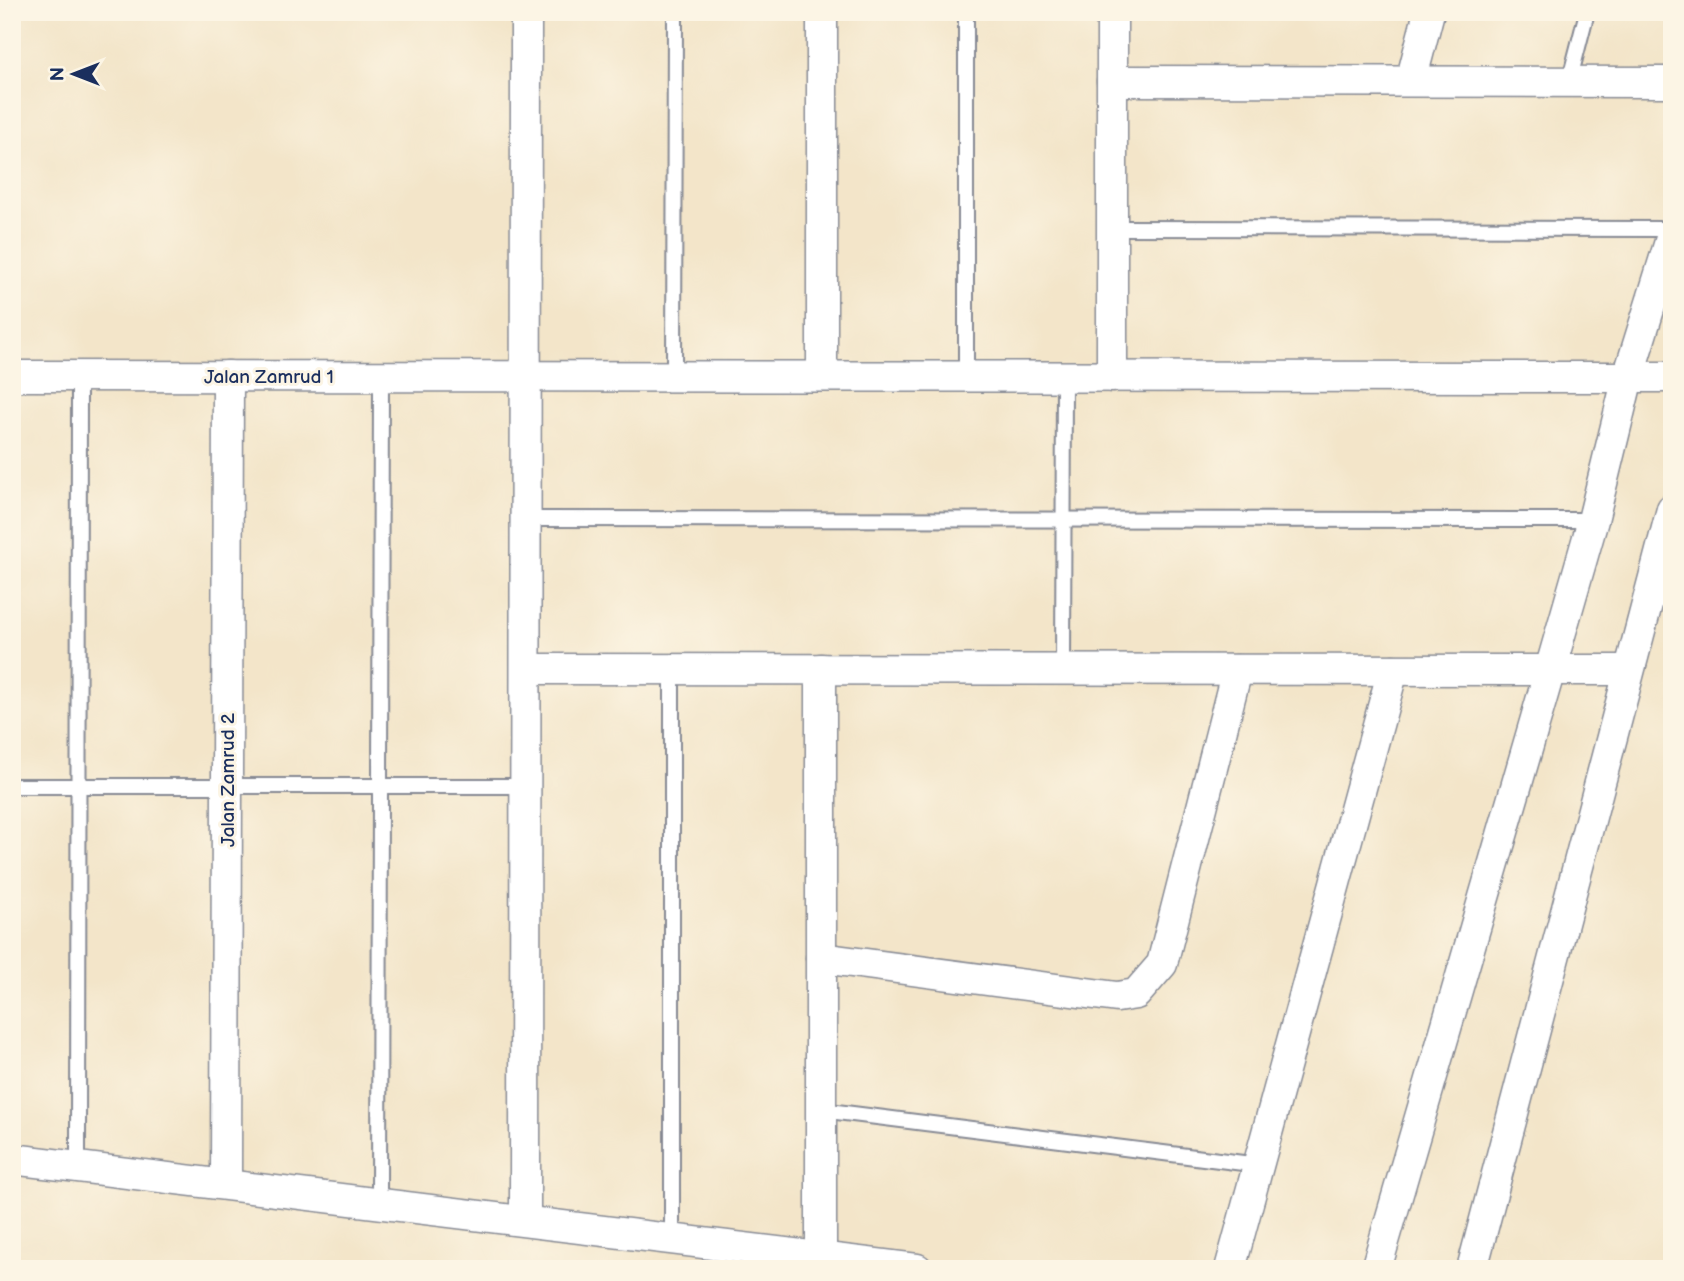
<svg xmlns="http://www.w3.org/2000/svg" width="1684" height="1281" font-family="'Balsamiq Sans',sans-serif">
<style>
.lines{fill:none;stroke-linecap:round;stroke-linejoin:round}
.stream{stroke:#59b4d7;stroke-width:10}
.lane-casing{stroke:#878a94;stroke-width:18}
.street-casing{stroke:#878a94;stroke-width:33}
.lane{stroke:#fff;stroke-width:14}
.street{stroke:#fff;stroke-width:30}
.labels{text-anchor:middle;stroke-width:6;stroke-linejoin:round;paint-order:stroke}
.street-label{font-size:19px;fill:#1b2f5e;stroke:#fcf5e5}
</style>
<rect width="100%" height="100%" fill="#fcf5e5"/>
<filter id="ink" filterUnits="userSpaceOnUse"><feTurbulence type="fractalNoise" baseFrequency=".0143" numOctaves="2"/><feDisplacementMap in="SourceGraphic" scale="14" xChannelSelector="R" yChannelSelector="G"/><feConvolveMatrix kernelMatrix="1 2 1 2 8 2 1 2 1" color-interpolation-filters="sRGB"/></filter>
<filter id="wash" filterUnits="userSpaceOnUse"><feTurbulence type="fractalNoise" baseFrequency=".00686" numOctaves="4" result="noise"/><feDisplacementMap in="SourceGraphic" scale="28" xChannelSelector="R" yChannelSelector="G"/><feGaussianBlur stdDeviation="1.57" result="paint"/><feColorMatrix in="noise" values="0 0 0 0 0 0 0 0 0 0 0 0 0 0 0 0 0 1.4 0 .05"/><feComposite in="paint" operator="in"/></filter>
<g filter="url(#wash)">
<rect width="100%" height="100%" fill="#f3e5c9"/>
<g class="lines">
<polyline class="stream" points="12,1268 18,1269"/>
</g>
</g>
<g filter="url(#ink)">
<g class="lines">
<defs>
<g id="lane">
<polyline points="966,12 966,377"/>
<polyline points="1569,82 1587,12"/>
<polyline points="1112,228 1672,229"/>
<polyline points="674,376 675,12"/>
<polyline points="526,519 1593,520"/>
<polyline points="672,669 672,1238"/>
<polyline points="1063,670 1064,377"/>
<polyline points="12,786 525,786"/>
<polyline points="821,1110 1259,1165"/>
<polyline points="78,1166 79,376"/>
<polyline points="379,1203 381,376"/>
</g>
<g id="street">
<polyline points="822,12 822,376"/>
<polyline points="1112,81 1672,82"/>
<polyline points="1411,81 1429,12"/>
<polyline points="12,376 1672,377"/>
<polyline points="1112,377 1112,12"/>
<polyline points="526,669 1628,670"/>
<polyline points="821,958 1117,997 1136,994 1162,964 1237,670"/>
<polyline points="12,1159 917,1269"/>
<polyline points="226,1184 228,376"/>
<polyline points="525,1220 526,12"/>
<polyline points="821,1255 821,669"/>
<polyline points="1230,1269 1393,670"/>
<polyline points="1376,1269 1550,670 1593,520 1628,377 1672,235"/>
<polyline points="1472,1269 1672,509"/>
</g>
</defs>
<use href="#lane" class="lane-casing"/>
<use href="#street" class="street-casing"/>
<use href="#lane" class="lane"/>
<use href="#street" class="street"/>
</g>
</g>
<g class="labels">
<g class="street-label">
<text x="269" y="383">Jalan Zamrud 1</text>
<text transform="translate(227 780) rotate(-90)" y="7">Jalan Zamrud 2</text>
</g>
</g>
<rect width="1684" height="1281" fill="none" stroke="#fcf5e5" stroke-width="42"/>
<g transform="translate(74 74) rotate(270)" stroke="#fcf5e5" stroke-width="5" paint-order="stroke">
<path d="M0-5L12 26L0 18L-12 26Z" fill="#1b2f5e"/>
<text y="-10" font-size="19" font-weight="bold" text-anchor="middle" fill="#1b2f5e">N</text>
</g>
</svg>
